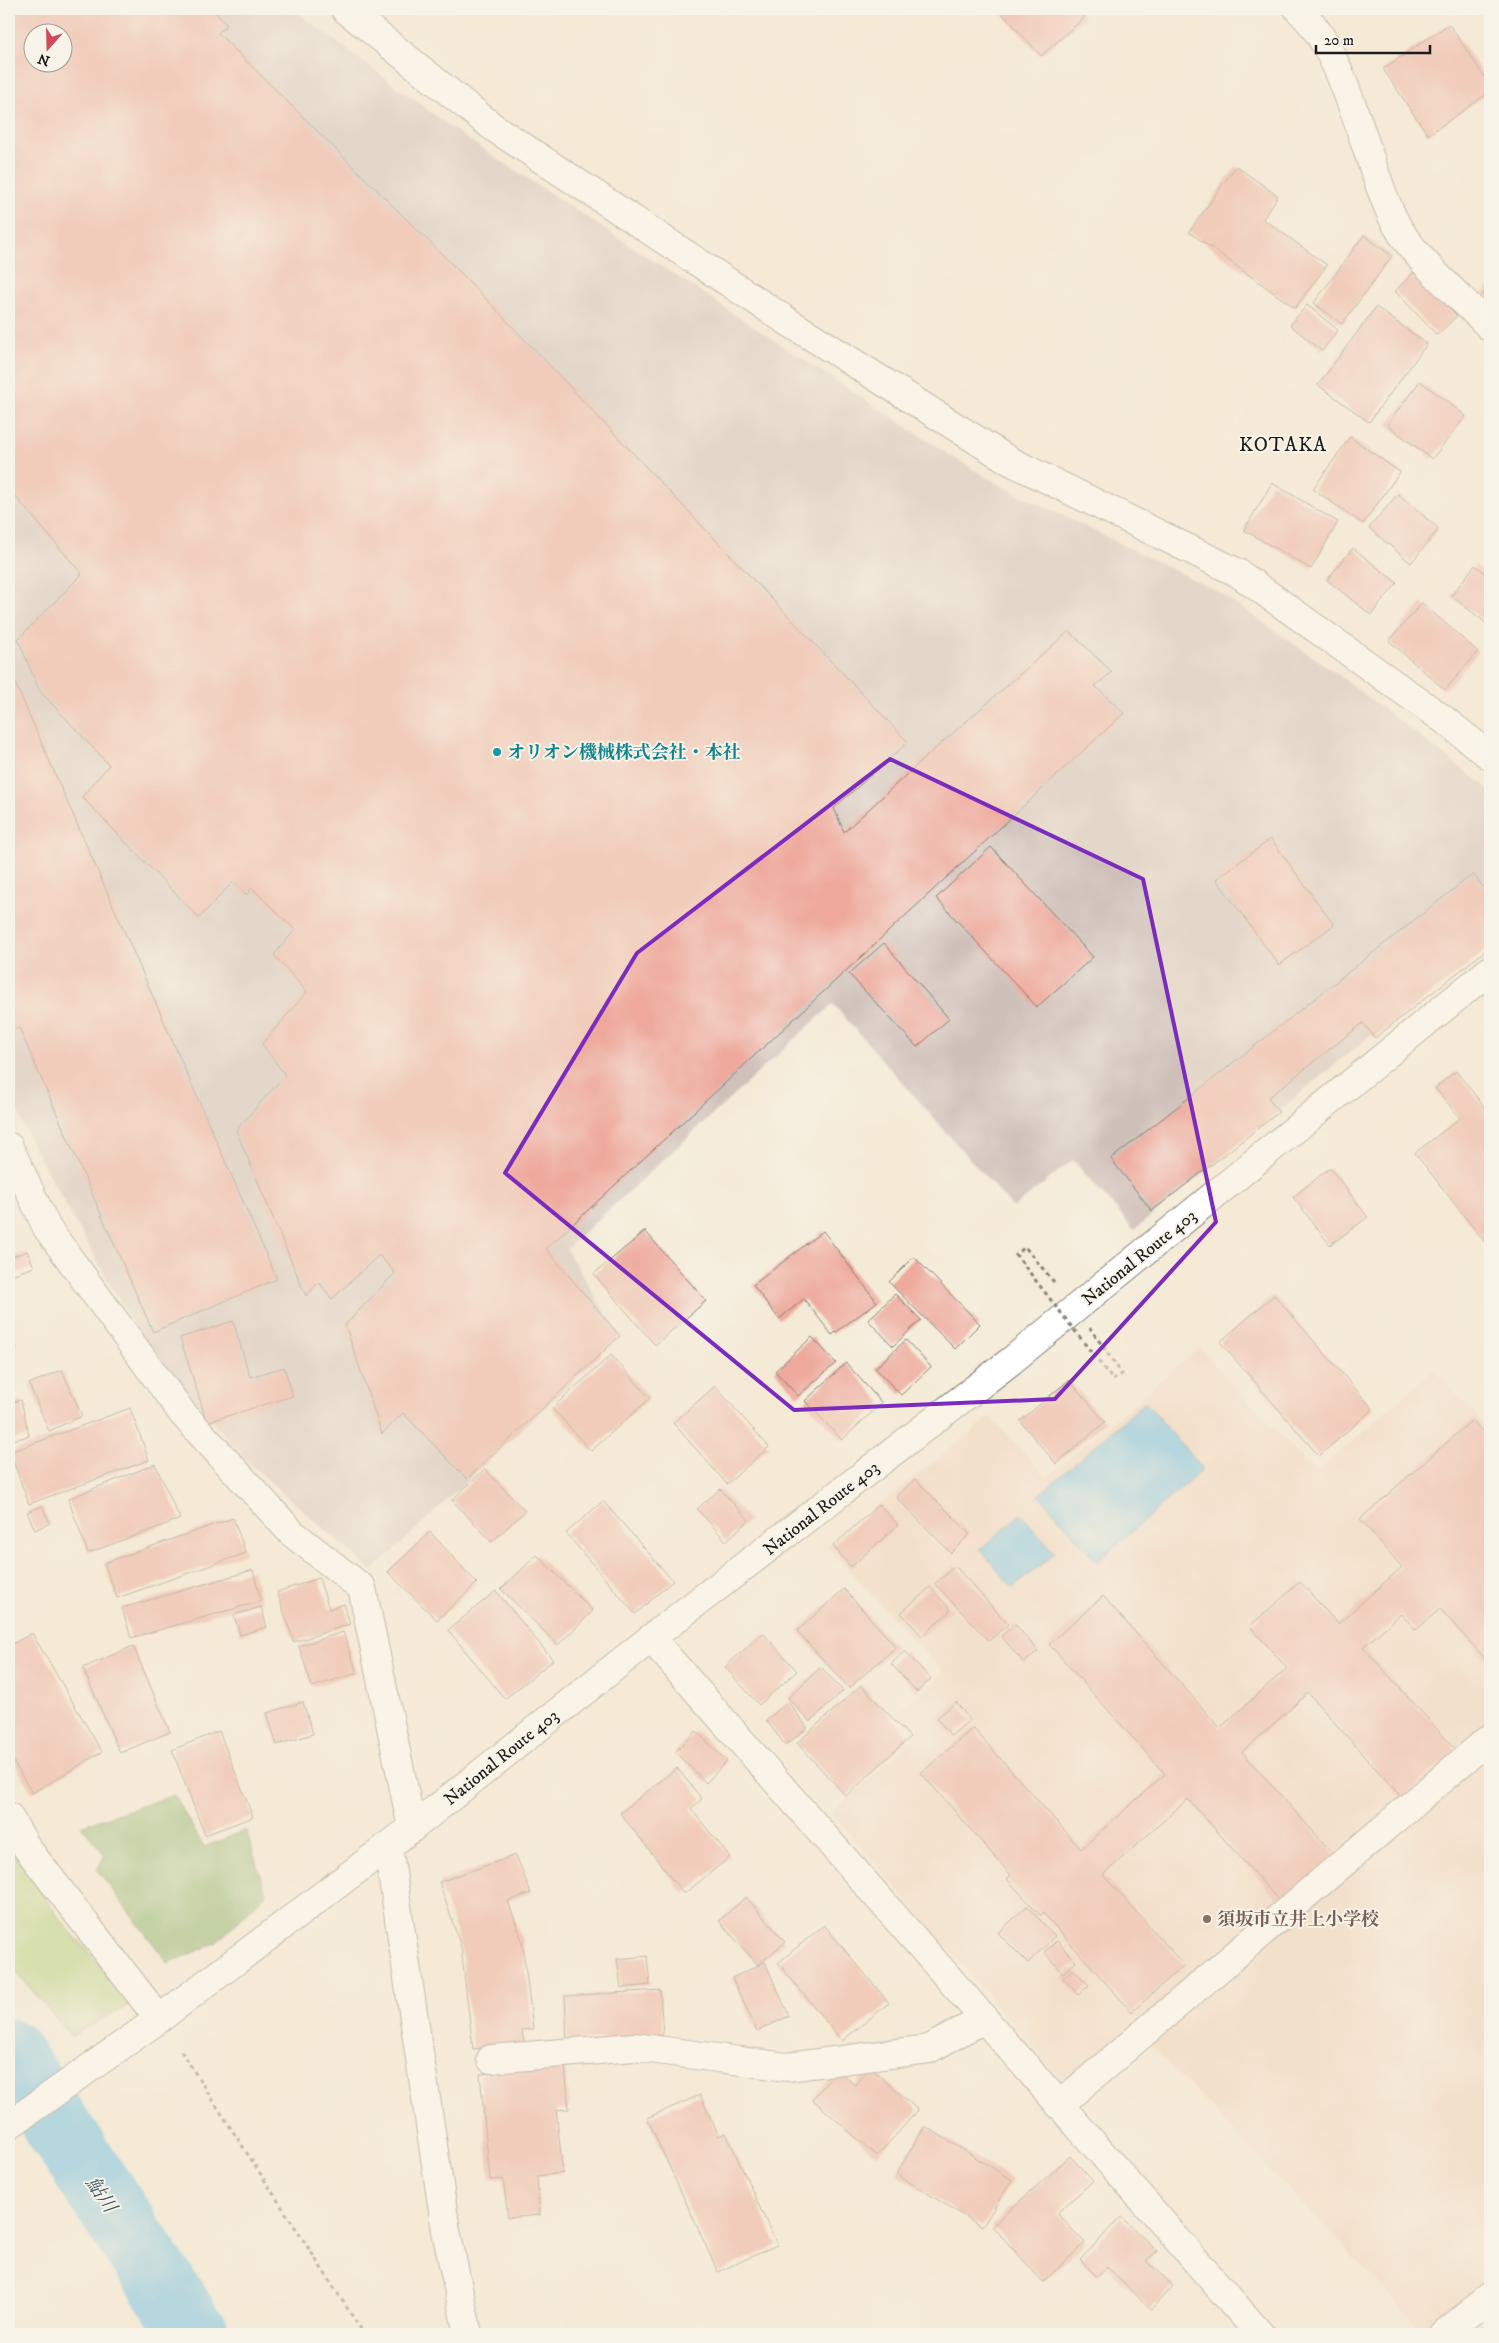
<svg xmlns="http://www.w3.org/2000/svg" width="1499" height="2343" font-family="'IM FELL DW Pica','Noto Serif JP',serif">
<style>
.built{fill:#f2d4be}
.industrial{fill:#cfc0ba;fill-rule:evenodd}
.green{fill:#b1d37c;stroke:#66784c}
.forest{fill:#8cb56c;stroke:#546844}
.water{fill:#6ac0e7;stroke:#436e82}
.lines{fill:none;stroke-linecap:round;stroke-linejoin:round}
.river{stroke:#6ac0e7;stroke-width:68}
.building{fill:#eea99c;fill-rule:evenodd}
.minor-casing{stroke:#888378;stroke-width:30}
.highway-casing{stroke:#888378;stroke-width:30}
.path{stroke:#888378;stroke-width:3;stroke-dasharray:4 4;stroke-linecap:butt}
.minor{stroke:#fff;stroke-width:28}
.highway{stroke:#fff;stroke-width:28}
.path-bridge{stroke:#888378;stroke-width:3;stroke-dasharray:4 4;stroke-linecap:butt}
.marked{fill:none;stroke:#7b2cbf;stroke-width:4;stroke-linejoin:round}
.culture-dot{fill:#0f9aa8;stroke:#f7f3e8;stroke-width:2}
.education-dot{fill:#8d6e63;stroke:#f7f3e8;stroke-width:2}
.labels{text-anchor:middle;stroke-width:4;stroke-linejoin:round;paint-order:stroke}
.culture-label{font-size:18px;font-weight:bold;fill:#0d838f;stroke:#f7f3e8;text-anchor:start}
.street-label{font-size:18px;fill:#1c1c1c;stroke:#f7f3e8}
.education-label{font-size:18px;font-weight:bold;fill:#785e54;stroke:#f7f3e8;text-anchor:start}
.water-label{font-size:19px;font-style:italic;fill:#375563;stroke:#f7f3e8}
.quarter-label{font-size:20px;letter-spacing:1px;fill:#1c1c1c;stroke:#f7f3e8}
</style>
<rect width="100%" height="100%" fill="#f7f3e8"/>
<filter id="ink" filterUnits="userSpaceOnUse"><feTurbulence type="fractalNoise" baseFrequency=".02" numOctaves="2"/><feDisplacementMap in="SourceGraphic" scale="10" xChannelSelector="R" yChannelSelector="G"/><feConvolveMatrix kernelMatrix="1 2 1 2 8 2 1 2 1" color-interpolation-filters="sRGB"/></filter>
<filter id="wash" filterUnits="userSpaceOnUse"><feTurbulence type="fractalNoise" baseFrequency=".0096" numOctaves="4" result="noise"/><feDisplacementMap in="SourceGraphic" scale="20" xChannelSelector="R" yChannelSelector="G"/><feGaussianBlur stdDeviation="1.12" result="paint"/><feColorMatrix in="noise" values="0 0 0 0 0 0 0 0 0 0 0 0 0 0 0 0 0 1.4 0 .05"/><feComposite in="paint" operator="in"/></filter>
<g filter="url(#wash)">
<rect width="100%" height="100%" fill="#f4ead5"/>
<polygon class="built" points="1199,1348 1316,1473 1435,1369 1490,1432 1490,2275 1423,2330 1133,2027 1065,2085 831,1812 917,1736 898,1712 944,1673 827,1546 990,1417 1047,1477"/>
<path class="industrial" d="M9,9H293L461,135L951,456L1000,485L1217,591L1332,670L1490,790V937L1134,1230L1073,1160L1013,1208L833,1004L566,1249L620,1336L372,1571L248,1462L141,1339L30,1141L9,1090ZM32,32H62V62H32Z"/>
<g class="green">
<polygon points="9,1846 59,1918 132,2003 71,2036 9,1963"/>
<polygon points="9,2035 30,2063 9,2075"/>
</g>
<polygon class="forest" points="174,1795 204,1847 246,1830 266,1894 216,1943 168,1963 97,1870 105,1855 81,1826"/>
<g class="water">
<polygon points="1145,1402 1203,1469 1097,1562 1039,1495"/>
<polygon points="1021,1514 1055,1553 1013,1588 980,1549"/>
</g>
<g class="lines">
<polyline class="river" points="9,2053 195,2334"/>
</g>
<g id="blocks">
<g class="building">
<path d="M9,9H212L227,25L218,33L469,281L908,742L834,808L844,832L919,763L1069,631L1112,672L1095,686L1124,713L546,1249L620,1336L467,1479L403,1413L382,1434L345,1325L395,1273L379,1255L332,1299L319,1282L306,1296L236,1130L285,1075L262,1044L307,992L274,955L295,930L252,888L247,895L233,882L199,918L82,797L109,765L39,690L18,639L82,574L9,489ZM32,32H62V62H32Z"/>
<polygon points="998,9 1077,9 1085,17 1041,56"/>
<polygon points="1449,24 1490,85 1490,92 1428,135 1383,69"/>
<polygon points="1236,166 1278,196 1263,219 1327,265 1295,308 1189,232"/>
<polygon points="1364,235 1392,256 1342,324 1314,303"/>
<polygon points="1415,271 1457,316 1437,335 1395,291"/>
<polygon points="1490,286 1490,302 1482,294"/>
<polygon points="1307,305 1338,330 1322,351 1290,325"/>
<polygon points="1376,307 1427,344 1369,422 1318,385"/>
<polygon points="1420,381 1466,416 1432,459 1387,425"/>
<polygon points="1350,437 1400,472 1363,524 1313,489"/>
<polygon points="1272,483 1338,522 1311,569 1244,530"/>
<polygon points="1398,494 1439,529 1411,563 1369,528"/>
<polygon points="1353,548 1397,583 1371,615 1327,580"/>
<polygon points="1475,565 1490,577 1490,626 1451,596"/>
<polygon points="1422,603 1478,652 1445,690 1389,641"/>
<polygon points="9,669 277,1279 153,1332 19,1028 9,1033"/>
<polygon points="1271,839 1334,925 1279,965 1216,879"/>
<polygon points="991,847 1093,957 1037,1007 936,898"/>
<polygon points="1473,874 1490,896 1490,947 1375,1038 1363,1023 1268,1098 1279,1112 1152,1211 1111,1159"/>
<polygon points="884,943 949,1019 917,1047 849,974"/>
<polygon points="1456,1071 1490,1114 1490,1242 1487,1245 1415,1153 1460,1118 1435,1088"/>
<polygon points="1330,1168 1368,1217 1330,1245 1293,1197"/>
<polygon points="645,1231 706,1301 655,1345 594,1274"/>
<polygon points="823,1231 877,1302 832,1335 804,1299 779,1319 753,1285"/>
<polygon points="27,1251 34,1267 9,1276 9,1258"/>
<polygon points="914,1257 980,1324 955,1349 889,1282"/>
<polygon points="895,1294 921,1320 893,1346 868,1320"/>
<polygon points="1274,1295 1373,1409 1319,1456 1220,1342"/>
<polygon points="233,1321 250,1377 284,1367 293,1396 207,1422 180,1338"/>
<polygon points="9,1325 17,1349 9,1352"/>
<polygon points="812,1337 836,1363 798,1396 775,1371"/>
<polygon points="906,1340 931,1367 901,1395 875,1368"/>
<polygon points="611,1355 650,1398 591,1451 552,1408"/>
<polygon points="846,1363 882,1403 842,1440 805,1401"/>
<polygon points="62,1370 82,1416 49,1431 29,1384"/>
<polygon points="1069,1380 1105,1422 1056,1464 1020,1421"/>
<polygon points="715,1386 769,1447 727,1484 673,1423"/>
<polygon points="21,1400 29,1436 9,1441 9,1403"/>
<polygon points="130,1408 149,1460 29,1504 10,1452"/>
<polygon points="1472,1420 1490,1440 1490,1664 1440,1609 1416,1630 1401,1614 1363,1647 1456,1750 1402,1798 1308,1693 1242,1752 1335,1856 1281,1903 1188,1799 1103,1875 1184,1965 1132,2012 1043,1913 1040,1915 1007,1879 1011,1875 921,1773 973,1728 1081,1849 1165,1774 1049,1644 1103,1596 1220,1728 1287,1668 1250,1626 1300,1582 1338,1624 1402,1567 1360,1519"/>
<polygon points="155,1464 180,1519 88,1553 68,1499"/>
<polygon points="485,1469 525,1511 492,1542 452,1500"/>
<polygon points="915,1479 970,1534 951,1553 896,1497"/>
<polygon points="720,1489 749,1520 726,1541 697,1509"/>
<polygon points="603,1501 673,1581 635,1614 566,1533"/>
<polygon points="879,1504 898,1525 851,1567 833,1546"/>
<polygon points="42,1506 50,1523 35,1530 27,1512"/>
<polygon points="233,1518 246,1553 117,1598 104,1563"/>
<polygon points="430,1532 477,1583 437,1620 388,1572"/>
<polygon points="537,1555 593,1611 558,1645 501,1589"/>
<polygon points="955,1566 1008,1624 989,1641 935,1584"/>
<polygon points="253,1570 261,1601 131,1638 122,1608"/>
<polygon points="319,1578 329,1609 344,1604 350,1624 294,1642 277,1592"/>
<polygon points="930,1587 951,1610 922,1636 901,1613"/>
<polygon points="844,1589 896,1647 849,1688 797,1631"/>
<polygon points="496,1591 553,1660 505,1699 448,1630"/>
<polygon points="261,1607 267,1627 240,1635 234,1615"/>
<polygon points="1015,1624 1038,1651 1024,1663 1001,1636"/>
<polygon points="343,1632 357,1673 312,1687 299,1646"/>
<polygon points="32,1633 102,1752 32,1793 9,1754 9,1646"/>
<polygon points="763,1633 797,1671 759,1705 725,1667"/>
<polygon points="133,1646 170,1732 120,1753 83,1668"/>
<polygon points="905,1651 931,1679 917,1692 891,1664"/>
<polygon points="821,1667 843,1691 810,1722 788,1698"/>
<polygon points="861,1685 910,1737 846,1796 797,1743"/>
<polygon points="303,1702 313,1734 277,1745 267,1713"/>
<polygon points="788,1702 808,1728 785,1745 766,1720"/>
<polygon points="956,1702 970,1720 951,1736 937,1718"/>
<polygon points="219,1731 253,1817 205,1835 172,1750"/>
<polygon points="696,1731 727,1761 706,1783 675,1752"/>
<polygon points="677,1768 702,1799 691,1809 730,1857 684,1894 620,1813"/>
<polygon points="516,1855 531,1893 508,1901 522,1940 533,2029 522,2030 524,2043 473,2049 461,1947 439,1882"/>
<polygon points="746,1897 785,1942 758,1965 719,1921"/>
<polygon points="1027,1906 1055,1936 1028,1963 998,1933"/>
<polygon points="824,1925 889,2003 842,2041 778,1963"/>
<polygon points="1057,1941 1076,1962 1063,1973 1044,1952"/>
<polygon points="647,1956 650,1985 621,1988 617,1959"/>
<polygon points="765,1962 789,2016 757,2031 732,1978"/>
<polygon points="1073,1969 1089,1985 1078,1995 1063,1978"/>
<polygon points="660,1990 663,2035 567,2041 565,1996"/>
<polygon points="565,2066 569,2109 556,2110 563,2173 537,2176 540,2215 508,2218 503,2179 490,2180 480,2074"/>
<polygon points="870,2067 918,2110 877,2156 812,2099 838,2070 855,2085"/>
<polygon points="700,2095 719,2136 726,2133 777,2245 718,2272 647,2118"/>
<polygon points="925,2126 1012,2180 982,2227 896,2174"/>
<polygon points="1070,2156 1093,2181 1057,2213 1085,2243 1043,2282 992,2226"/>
<polygon points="1121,2217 1157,2251 1147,2261 1173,2286 1151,2309 1106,2267 1097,2277 1080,2260"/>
</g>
</g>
</g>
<g filter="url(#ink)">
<use href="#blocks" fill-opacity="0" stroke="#888378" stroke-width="1"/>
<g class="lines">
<defs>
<g id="minor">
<polyline points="345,9 493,127 787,321 1010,461 1238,573 1443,719 1490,756"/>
<path d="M1298,9C1346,52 1364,157 1392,216C1410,256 1459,295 1490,327"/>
<polyline points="9,1147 47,1228 183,1414 292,1533 362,1588 412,1828"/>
<polyline points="651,1638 1260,2334"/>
<polyline points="9,1817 27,1848 159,2019"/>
<polyline points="388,1846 446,2231 468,2334"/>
<polyline points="491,2059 634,2047 787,2067 929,2049 984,2019"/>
<polyline points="1059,2105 1490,1738"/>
<polyline points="1444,2334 1490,2297"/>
</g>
<polyline id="highway" points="9,2125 159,2019 412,1828 651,1638 1011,1361 1490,970"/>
</defs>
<use href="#minor" class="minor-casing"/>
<use href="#highway" class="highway-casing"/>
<polyline class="path" points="181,2051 364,2334"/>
<use href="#minor" class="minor"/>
<use href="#highway" class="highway"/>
<polyline class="path-bridge" points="1054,1282 1025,1247 1016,1255 1113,1380 1122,1374 1090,1328"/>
</g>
</g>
<path d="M0 0H1499V2343H0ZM890,759L1143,879L1216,1222L1055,1399L794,1410L505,1173L637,953Z" fill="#f4ead5" fill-opacity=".55" fill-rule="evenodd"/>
<path class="marked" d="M890,759L1143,879L1216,1222L1055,1399L794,1410L505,1173L637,953Z"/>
<circle class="culture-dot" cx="497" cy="752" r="5"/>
<circle class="education-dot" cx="1207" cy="1919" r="5"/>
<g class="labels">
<g class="culture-label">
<text x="507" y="758">オリオン機械株式会社・本社</text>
</g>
<g class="street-label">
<text transform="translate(1139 1257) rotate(-39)" y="6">National Route 403</text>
<text transform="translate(821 1508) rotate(-38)" y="6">National Route 403</text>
<text transform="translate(501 1757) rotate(-39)" y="6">National Route 403</text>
</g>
<g class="education-label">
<text x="1217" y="1925">須坂市立井上小学校</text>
</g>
<g class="water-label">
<text transform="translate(102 2194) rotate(57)" y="7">鮎川</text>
</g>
<g class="quarter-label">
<text x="1283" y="451">KOTAKA</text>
</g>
</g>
<rect width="1499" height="2343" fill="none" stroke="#f7f3e8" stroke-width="30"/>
<g transform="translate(48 48) rotate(200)"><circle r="24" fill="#f7f3e8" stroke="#9f9d96"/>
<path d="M0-4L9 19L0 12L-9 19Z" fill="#d1495b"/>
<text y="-8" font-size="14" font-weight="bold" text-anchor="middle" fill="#1c1c1c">N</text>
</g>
<path d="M1316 45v8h114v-8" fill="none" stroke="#1c1c1c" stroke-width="2.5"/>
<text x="1324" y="45" font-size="15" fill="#1c1c1c" stroke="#f7f3e8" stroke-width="4" paint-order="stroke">20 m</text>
</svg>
